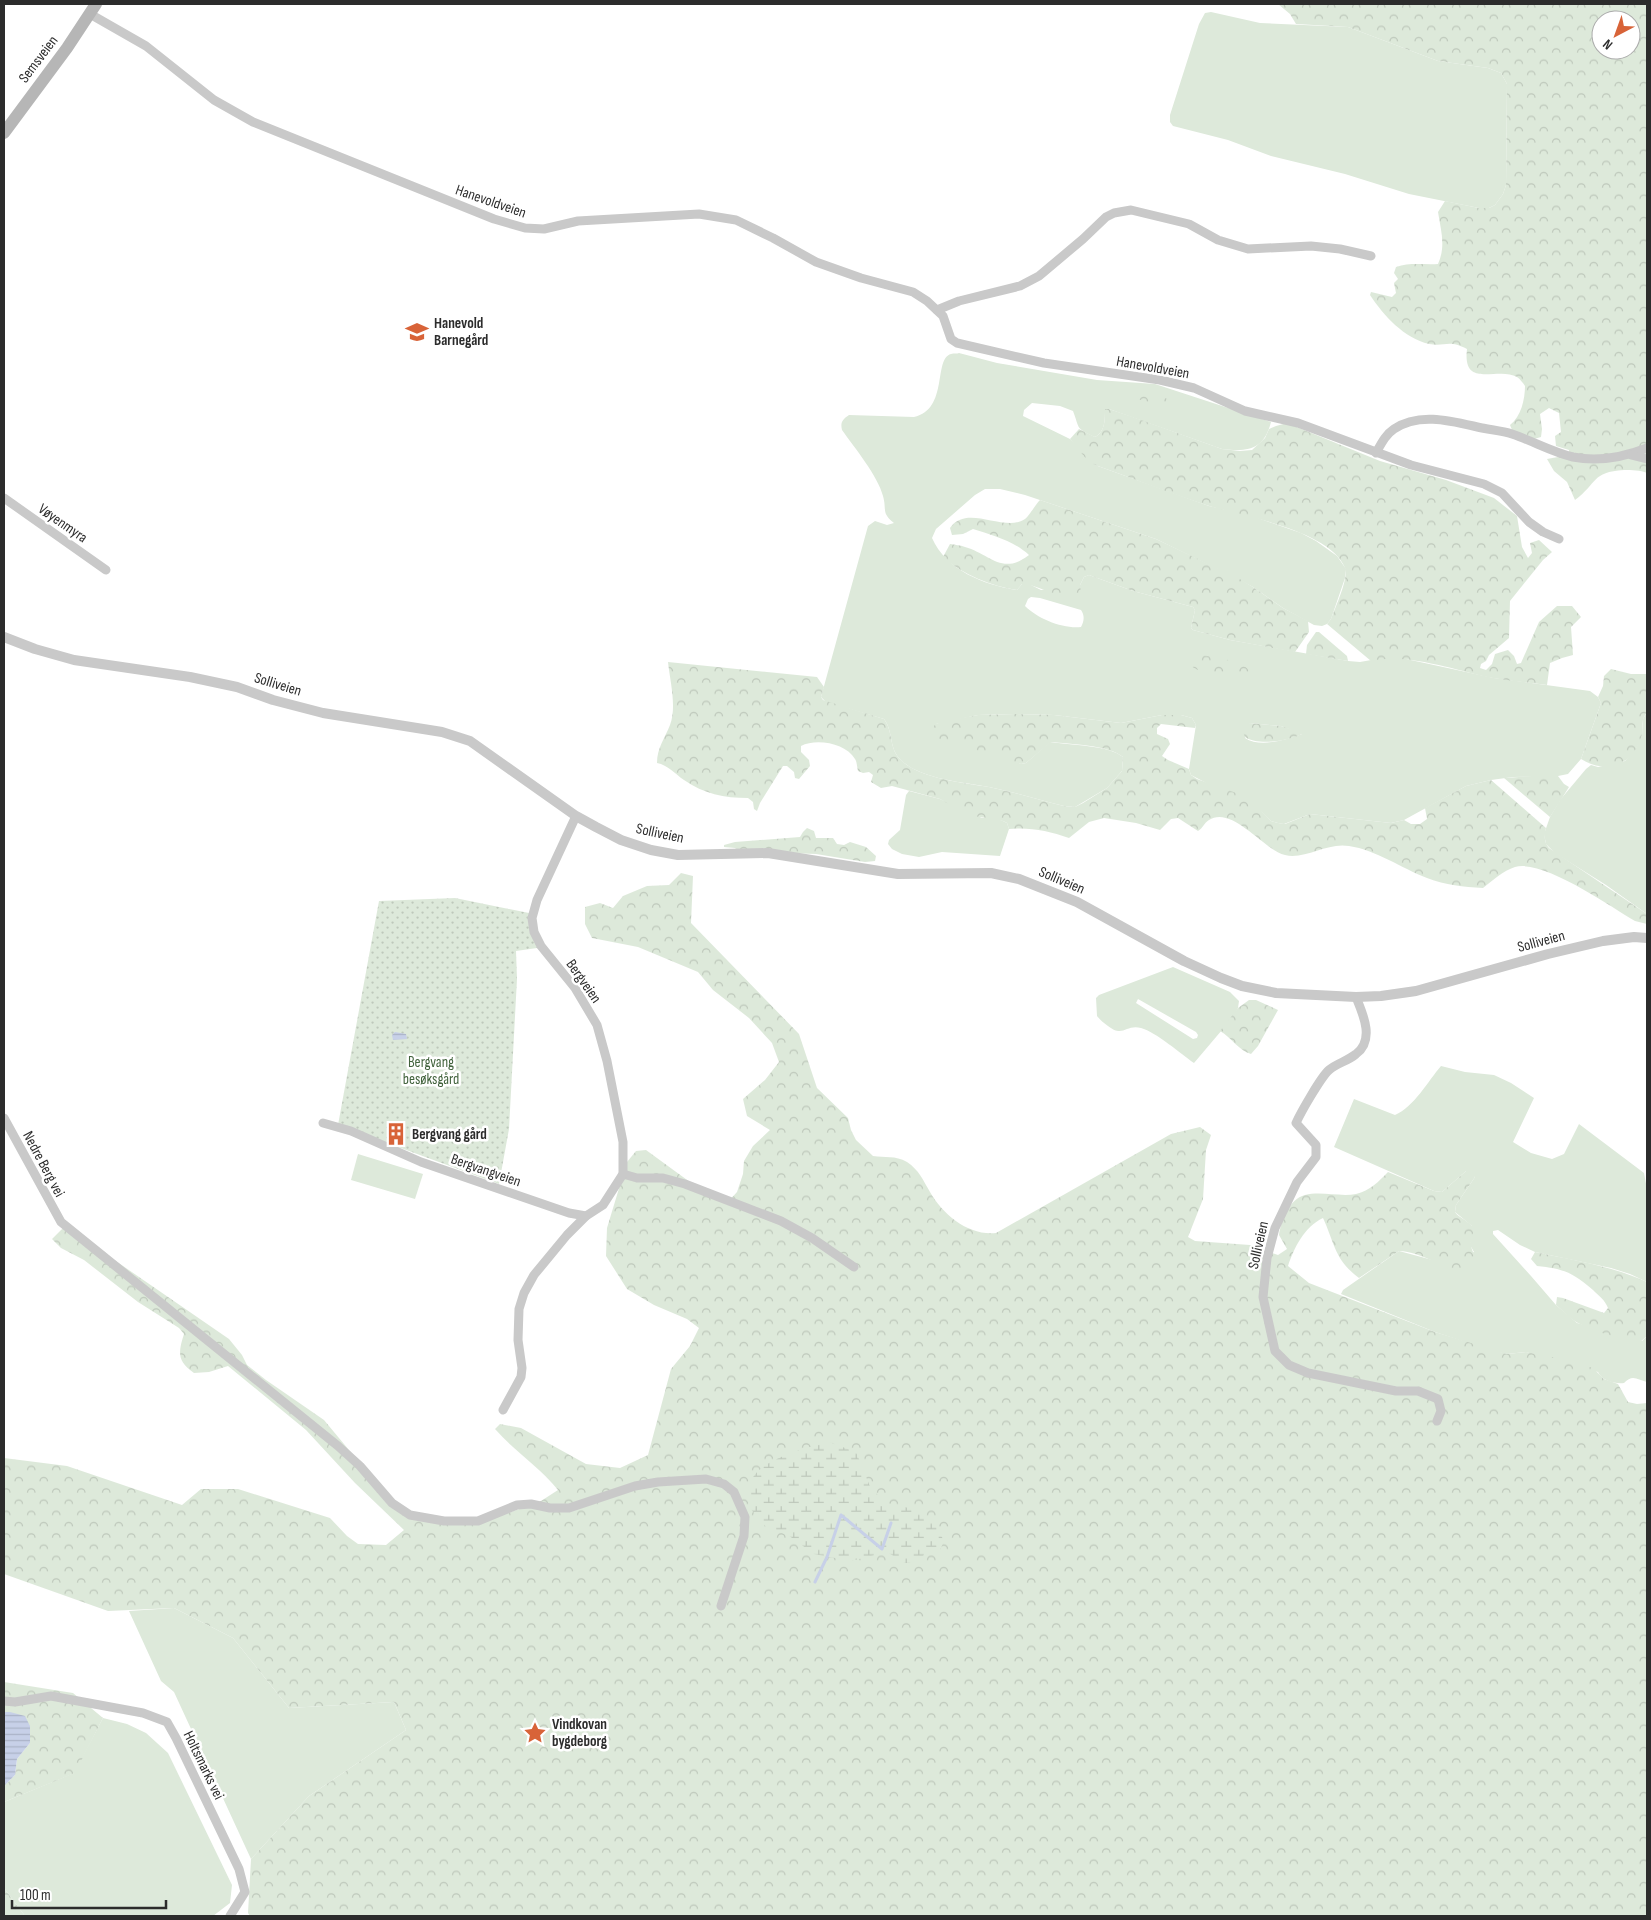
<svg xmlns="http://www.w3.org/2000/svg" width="1651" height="1920" font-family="'Sofia Sans Condensed',sans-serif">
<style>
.green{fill:#dde9da;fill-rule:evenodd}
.forest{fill:url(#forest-crowns);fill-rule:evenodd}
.wetland{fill:url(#wetland-marsh)}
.park{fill:url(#park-dots)}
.water{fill:url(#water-rules)}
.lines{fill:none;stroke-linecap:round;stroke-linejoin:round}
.stream{stroke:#c7d0e8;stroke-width:3}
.minor{stroke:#c9c9c9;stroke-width:9}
.tertiary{stroke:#c9c9c9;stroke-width:10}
.secondary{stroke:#b6b6b6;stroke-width:12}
.labels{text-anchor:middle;stroke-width:5;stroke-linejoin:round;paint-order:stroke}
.street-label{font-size:15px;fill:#2c2c2c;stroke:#fff}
.poi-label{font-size:15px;font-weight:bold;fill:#2c2c2c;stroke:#fff;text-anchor:start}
.park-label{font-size:15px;fill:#42633d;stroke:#fff}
</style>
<defs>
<pattern id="forest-crowns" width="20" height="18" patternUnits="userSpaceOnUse" patternTransform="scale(1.25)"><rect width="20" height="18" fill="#dde9da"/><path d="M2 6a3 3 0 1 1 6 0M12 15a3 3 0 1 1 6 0" fill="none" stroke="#bec8bb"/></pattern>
<pattern id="wetland-marsh" width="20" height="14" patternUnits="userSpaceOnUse" patternTransform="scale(1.25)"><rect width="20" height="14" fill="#dde9da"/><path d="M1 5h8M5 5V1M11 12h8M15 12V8" fill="none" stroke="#bec8bb"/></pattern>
<pattern id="park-dots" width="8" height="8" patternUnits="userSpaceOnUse" patternTransform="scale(1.25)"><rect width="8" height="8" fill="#dde9da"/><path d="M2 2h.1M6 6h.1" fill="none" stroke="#bec8bb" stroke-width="1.8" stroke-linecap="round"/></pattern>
<pattern id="water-rules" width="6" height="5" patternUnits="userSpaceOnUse" patternTransform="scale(1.25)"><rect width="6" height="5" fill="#c7d0e8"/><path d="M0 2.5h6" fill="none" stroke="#abb3c7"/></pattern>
</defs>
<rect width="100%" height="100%" fill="#fff"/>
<g class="green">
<polygon points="1211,12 1260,23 1348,27 1438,61 1488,68 1501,73 1507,84 1506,185 1503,194 1495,205 1489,208 1479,208 1409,194 1345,174 1271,156 1228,140 1173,126 1170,122 1170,115 1199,24 1205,13"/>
<path d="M959,353L997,363L1097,380L1155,384L1271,422C1264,450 1248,452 1222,449L1109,409L1105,410C1105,420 1105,432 1095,437C1075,428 1080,429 1073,411L1060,406L1032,403L1024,410L1023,416L1070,439L1095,465L1209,506L1249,515L1301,533L1316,541L1337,556L1346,569L1345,578L1331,619L1327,624L1322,626L1314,625L1283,608L1253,587L1238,579L1156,539L1025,495L1000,489H985L975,495L936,529L932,538C946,570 984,585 1017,590L1022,584H1029L1041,590L1080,585L1084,577L1089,575L1133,591L1193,607L1195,610L1191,628L1193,630L1230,640L1348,661L1360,662L1388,657L1406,659L1494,678L1590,691L1598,697L1601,703L1581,759L1568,774L1558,776L1513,777L1491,780L1466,786L1404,820L1391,823L1310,814L1284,824L1278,823L1271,821L1262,812L1191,775L1189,769L1196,725L1192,718L1181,715H1162L1121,723L1054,715L1015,714L978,715L936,724L1021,764L1026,763L1050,742C1069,745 1109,745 1123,757L1122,771L1107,788L1075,807L1064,806C1039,800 1014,792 989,787C963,782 917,779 899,758C889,747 893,730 884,719L826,702L821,697L868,526L875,521L887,525L894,523C881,513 887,510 883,496C878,476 854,447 842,430C840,422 843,419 849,415L914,417C949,409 933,359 951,354C954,353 957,354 959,353ZM1031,597L1040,598L1081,610C1085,616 1084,621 1081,627C1063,629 1038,619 1025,606L1028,599ZM1250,723L1281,726L1302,734C1285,740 1260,748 1245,738Z"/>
<polygon points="1647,712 1647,914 1606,885 1555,853 1546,844 1544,834 1550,817 1560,800 1586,769 1591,765 1598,767 1625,761 1636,748 1642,735 1643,719"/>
<polygon points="909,791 940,799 982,818 994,818 1003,821 1007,823 1009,829 1000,856 942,852 919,857 902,854 892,849 888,844 889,840 900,830 906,795"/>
<path d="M1173,967L1230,992L1239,1001L1238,1008L1233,1017L1194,1063C1181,1054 1156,1032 1141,1028C1126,1024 1123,1038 1108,1026C1104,1023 1100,1020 1097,1016L1096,998L1099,995ZM1138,999L1196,1032L1198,1035L1197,1038L1193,1039L1136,1003Z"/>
<path d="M1441,1066L1465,1072L1494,1075L1511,1083L1534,1098L1513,1142L1531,1153L1552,1159L1564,1154L1579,1124L1644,1173L1647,1189V1282L1630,1274L1611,1268L1535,1252L1520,1245L1498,1230L1493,1231V1234L1531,1276L1556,1305L1577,1323L1642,1341L1647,1336V1382C1637,1379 1632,1374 1624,1383C1615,1384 1602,1381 1598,1372L1526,1352L1507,1354L1493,1351L1435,1332L1341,1294L1343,1290L1399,1251L1440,1262L1474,1252L1470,1245L1472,1226L1455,1212L1456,1205L1475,1177L1466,1171L1442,1192L1434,1191L1334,1147L1354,1099L1395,1115C1414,1107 1428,1081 1441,1066Z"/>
<polygon points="358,1154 423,1174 415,1199 351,1180"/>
<polygon points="174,1608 233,1638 289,1708 394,1702 406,1730 309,1796 251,1859 174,1692 161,1681 129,1611"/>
<polygon points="103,1718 127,1724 146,1733 168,1753 232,1885 230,1903 213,1916 25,1916 4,1888 4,1802 74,1773"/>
</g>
<g class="forest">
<path d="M1278,4H1647V473C1640,470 1632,470 1624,470C1591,472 1598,483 1575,500L1567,482L1554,471L1547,459L1569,455V450L1556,446L1555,436L1561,432L1559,413L1549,408L1540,414L1542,429L1541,437L1534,439L1512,430L1510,425C1521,417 1525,399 1525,386C1523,383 1520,379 1517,377C1498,366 1462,390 1467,349C1448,339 1446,347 1429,344C1404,338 1384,316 1370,295L1371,292L1392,297L1396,293L1394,283L1398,279L1394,273L1396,267C1410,262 1424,265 1438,264C1446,246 1441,231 1438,212L1445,201L1479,208H1489L1495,205L1503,194L1506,185L1507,84L1501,73L1488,68L1438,61L1348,27L1296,24L1290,14ZM1601,20H1631V50H1601Z"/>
<polygon points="1142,390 1161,395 1176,405 1177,408 1174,409 1143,401 1136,398 1137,392"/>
<path d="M1105,409H1109L1130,416L1222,449L1240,451L1252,450L1265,438L1269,429L1276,426L1287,423L1380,461L1446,480L1494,498L1517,516L1522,547L1528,558L1532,553L1530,543L1539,540L1552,552L1543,560L1510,601L1509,638L1489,655L1486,661L1481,664L1480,668L1486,670L1492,664L1495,654L1508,650L1514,656L1517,664L1521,663L1539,622L1557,606H1572L1581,617L1571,627L1573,655L1562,658L1550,663L1547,685C1529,683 1511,681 1493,678C1457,671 1407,652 1371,661L1327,624L1331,619C1335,608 1349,578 1345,568C1330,530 1241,516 1206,505C1169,493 1132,478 1095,465L1087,460L1070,439L1079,429L1095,437C1105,432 1105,420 1105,409Z"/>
<path d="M1040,500L1156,539L1238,578L1253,587L1283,608L1308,621L1309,632L1295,652L1230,640L1193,630L1191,628L1195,610L1193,607L1133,591L1089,575L1084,577L1080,585L1081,593C1064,605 1040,584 1022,584L1017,590C991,586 963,575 943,557L950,544C955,545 960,545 965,547C990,554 1002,576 1029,555C1014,541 992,535 973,529L963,534L952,535L950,528C967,503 1004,533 1025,519C1029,516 1036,504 1040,500Z"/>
<polygon points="1316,632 1319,632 1347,656 1348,661 1306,654 1307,645"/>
<path d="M1192,654C1207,656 1242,659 1251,672L1247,675C1230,675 1197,678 1186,660L1188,656Z"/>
<path d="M668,662L817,677L824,687L821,697L823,700L884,719C893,730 889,747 899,758C916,778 964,783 989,787C1014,792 1039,800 1064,806L1075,807L1083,803L1107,788L1122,771L1123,757C1109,745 1069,744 1051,742L1026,763L1021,764L930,736L928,732L936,724L944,721L978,715L1015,714L1054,715L1121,723L1162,715H1181L1192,718L1196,725L1195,728L1161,724L1157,728V734L1168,739L1170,744L1162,756L1168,760L1189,769L1191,775L1197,779L1242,795L1251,800L1271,821L1278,823L1285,824L1310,814L1391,823L1404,820L1411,824H1420L1427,819L1425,808L1466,786L1491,780L1546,828C1544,836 1544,842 1549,848L1647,914V924L1635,921C1610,906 1543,859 1515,867C1503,871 1493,880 1483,888C1463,887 1446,885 1427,878C1401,868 1376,850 1349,846C1327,842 1305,860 1285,855C1264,850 1232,805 1209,820C1204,823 1203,828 1198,831L1178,818L1171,819L1160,830L1136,823L1104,818L1089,822L1069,838C1049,831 1030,827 1009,829L1007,823L1003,821L968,815L940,799L892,786L881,788L871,782L873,775L869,772L863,773L858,771C857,767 857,762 855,759C846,743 816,738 801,746V752L809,760L810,766L799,779L795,778L794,772L787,766H783L760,803L757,811L754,809L753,802L748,798C724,798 704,794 684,780C675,774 668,765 657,763C657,748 665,738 670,725C677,707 670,681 668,662Z"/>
<path d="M1611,669L1631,674H1647C1647,686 1649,699 1647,710C1647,713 1644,716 1643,720C1642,725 1643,730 1642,735C1634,765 1606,775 1581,759L1601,703L1598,697L1603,686L1604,676Z"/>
<path d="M1250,723L1281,726L1303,733C1291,741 1258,746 1245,737L1243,732L1246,725Z"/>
<polygon points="1532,776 1558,776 1564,784 1569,787 1550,817 1504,778"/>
<polygon points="807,828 814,831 816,838 833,838 837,844 844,845 850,842 866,847 876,856 875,861 865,862 816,854 738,851 735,848 724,847 724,845 735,842 800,837 803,832"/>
<path d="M681,873L693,876L691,923L799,1034L817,1088L848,1118L851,1130L856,1140L873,1156C885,1158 895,1155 907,1162C919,1170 923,1180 930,1192C943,1215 969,1236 996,1233L1171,1134L1200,1127L1211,1135L1206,1150L1203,1199L1188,1237L1195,1241L1250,1245L1278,1255L1287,1249L1279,1235C1281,1221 1289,1199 1305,1195C1321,1191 1340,1197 1356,1194C1370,1191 1379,1181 1388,1172L1434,1191L1442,1192L1466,1171H1472L1475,1177L1456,1205L1455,1212C1459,1218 1471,1222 1473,1228C1475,1233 1470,1239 1471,1244C1472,1259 1485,1257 1464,1271C1444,1269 1422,1252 1399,1251L1359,1278C1334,1259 1335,1244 1323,1218C1304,1227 1294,1248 1288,1266L1309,1283L1435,1332L1507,1354L1526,1352L1562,1359L1593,1368L1604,1379L1618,1384L1628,1402L1637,1404L1647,1403V1916H250L248,1913L251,1859L309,1796L406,1730L394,1702L289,1708L233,1638L174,1608L108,1611L4,1574V1458L67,1466L182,1505L201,1489H238L330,1518L347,1536L358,1544L386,1545L404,1530L355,1483L306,1430L228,1366L209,1372L194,1373C177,1361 178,1353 184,1334L179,1328L138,1302L84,1260L61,1248L52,1239L63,1228L110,1257L229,1339L242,1355L247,1365L266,1380L324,1420L393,1503L410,1512L466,1522L511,1512L541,1501L558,1490C540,1467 514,1451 495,1429L500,1424L521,1428L586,1464L620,1468L648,1455L671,1369L690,1346L699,1328L687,1319L654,1305L627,1289L606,1256L607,1228L627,1162L636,1151L646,1150L694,1185L726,1204L737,1192L743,1174L744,1161L753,1146L770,1130L747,1116L743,1099L765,1080L779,1062L772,1043L749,1018L713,990L698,972L638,947L592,938L585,924V907L600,903L613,908L623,896L647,886L669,885Z"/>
<path d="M1249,1000H1256L1278,1010L1258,1046L1251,1054C1238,1050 1232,1038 1220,1031L1238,1008Z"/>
<path d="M1535,1252C1573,1260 1612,1266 1647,1282V1336L1639,1343C1618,1337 1596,1333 1578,1323C1570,1319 1563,1311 1556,1305L1557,1297L1563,1298L1604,1313L1608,1308C1605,1300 1599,1296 1593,1290C1572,1272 1564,1269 1537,1266L1531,1259Z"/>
<polygon points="4,1682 73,1693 103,1718 75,1773 4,1802 4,1786 15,1775 17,1759 30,1743 10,1712 4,1712"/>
<polygon points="4,1888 25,1916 4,1916"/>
</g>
<path class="wetland" d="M829,1442L856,1452L871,1489L887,1503L913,1509L934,1522L944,1541L940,1550H934L909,1563H905L887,1552L851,1561L814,1554L788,1535L767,1528L749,1507C749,1499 748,1487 752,1479C763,1458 807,1448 829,1442Z"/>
<polygon class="park" points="455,898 529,913 537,948 516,951 517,979 509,1129 499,1184 338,1125 379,901"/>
<g class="water">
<polygon points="395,1032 406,1034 407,1039 393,1040 392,1035"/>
<polygon points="4,1712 10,1712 25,1716 30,1726 30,1743 17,1759 15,1775 4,1786"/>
</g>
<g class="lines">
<polyline class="stream" points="815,1582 827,1557 841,1515 882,1549 891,1523"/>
<g class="minor">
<polyline points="90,14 146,46 214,100 253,122 494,219 525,228 544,229 578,221 699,214 736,220 773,238 816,262 861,278 913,292 927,301 943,316 951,339 957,343 1044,363 1160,380 1194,388 1245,411 1298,423 1411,465 1484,484 1502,493 1529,522 1543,532 1559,539"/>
<polyline points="937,310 959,301 1020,286 1039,276 1083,239 1106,217 1114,213 1131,210 1189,224 1218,240 1248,249 1311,246 1340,249 1371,256"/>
<path d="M1376,453C1381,444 1385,435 1394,429C1420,411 1455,422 1482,428C1492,430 1503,431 1512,434C1533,441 1552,452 1573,457C1598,462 1624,457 1647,448"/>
<polyline points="1631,455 1647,459"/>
<polyline points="4,498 106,570"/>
<path d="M1356,997C1363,1014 1375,1040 1356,1054C1348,1061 1337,1063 1329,1070C1321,1077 1301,1112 1296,1123L1316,1145V1157L1297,1182L1275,1228L1267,1258L1263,1297L1275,1351L1289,1365L1308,1373L1396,1391H1418L1438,1399L1441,1411L1437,1421"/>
<polyline points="4,1118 61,1222 338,1446 360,1466 392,1503 410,1515 444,1521 478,1521 517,1505 531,1504 550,1508 569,1508 635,1486 658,1482 706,1479 724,1484 734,1492 745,1517 744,1536 721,1606"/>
<polyline points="323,1123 351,1131 421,1162 569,1213 586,1216"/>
<polyline points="623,1174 637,1178 663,1178 685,1184 781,1221 812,1238 854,1267"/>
<polyline points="503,1410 521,1377 522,1368 518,1340 519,1309 524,1293 534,1275 567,1235 586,1216 603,1205 623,1174 623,1142 607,1061 597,1025 575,988 541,946 534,932 532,918 537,900 576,816"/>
<polyline points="4,1701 15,1702 51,1696 143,1713 167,1722 176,1738 239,1869 245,1892 230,1916"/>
</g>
<polyline class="tertiary" points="4,637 35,649 74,660 190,677 237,687 273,700 323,713 442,732 470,741 576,816 596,827 621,840 651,850 678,855 768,853 898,874 991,873 1019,879 1077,902 1184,961 1221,978 1242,986 1276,993 1356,997 1381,996 1416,991 1548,954 1603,941 1634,937 1647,938"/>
<polyline class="secondary" points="4,133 67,48 96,4"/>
</g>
<defs>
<symbol id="school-bare" viewBox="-9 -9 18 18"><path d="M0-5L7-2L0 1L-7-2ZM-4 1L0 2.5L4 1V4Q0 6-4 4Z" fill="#d86338" stroke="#fff" stroke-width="2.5" paint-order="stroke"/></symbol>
<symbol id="building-bare" viewBox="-9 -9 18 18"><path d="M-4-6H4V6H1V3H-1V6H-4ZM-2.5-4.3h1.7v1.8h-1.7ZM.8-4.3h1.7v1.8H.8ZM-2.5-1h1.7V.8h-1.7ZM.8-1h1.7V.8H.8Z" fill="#d86338" stroke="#fff" stroke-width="2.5" paint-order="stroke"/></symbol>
<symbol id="sight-bare" viewBox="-9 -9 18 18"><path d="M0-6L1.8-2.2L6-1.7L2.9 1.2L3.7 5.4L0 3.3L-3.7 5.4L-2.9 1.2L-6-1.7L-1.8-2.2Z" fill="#d86338" stroke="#fff" stroke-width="2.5" paint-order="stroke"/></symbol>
</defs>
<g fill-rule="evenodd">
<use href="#school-bare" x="401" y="316" width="32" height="32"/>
<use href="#building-bare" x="380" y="1118" width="32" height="32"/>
<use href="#sight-bare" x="519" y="1717" width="32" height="32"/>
</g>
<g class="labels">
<g class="street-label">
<text transform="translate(38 59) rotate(-53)" y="5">Semsveien</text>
<text transform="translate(491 201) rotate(19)" y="5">Hanevoldveien</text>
<text transform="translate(1153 367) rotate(10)" y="5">Hanevoldveien</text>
<text transform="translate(63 523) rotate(35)" y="5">Vøyenmyra</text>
<text transform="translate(278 684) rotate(17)" y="5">Solliveien</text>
<text transform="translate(660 833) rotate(12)" y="5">Solliveien</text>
<text transform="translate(1062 880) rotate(23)" y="5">Solliveien</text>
<text transform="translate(1541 941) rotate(-15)" y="5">Solliveien</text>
<text transform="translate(584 981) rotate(55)" y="5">Bergveien</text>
<text transform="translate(44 1164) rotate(62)" y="5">Nedre Berg vei</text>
<text transform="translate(486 1170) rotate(19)" y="5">Bergvangveien</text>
<text transform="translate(1258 1245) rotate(-77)" y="5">Solliveien</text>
<text transform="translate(204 1765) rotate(64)" y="5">Holtsmarks vei</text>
</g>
<g class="poi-label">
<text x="434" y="328">Hanevold<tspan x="434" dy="17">Barnegård</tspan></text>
<text x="412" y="1139">Bergvang gård</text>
<text x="552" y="1729">Vindkovan<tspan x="552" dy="17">bygdeborg</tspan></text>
</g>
<g class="park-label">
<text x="431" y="1067">Bergvang<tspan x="431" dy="17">besøksgård</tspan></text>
</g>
</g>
<rect width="1651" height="1920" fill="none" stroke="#2c2c2c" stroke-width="10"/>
<g transform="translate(1616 35) rotate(221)"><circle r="24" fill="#ffffff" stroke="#ababab"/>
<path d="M0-4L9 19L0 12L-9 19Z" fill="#d86338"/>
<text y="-8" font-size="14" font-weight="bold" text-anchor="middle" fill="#2c2c2c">N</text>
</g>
<path d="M12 1900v8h154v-8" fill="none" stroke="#2c2c2c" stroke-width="2.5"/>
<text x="20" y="1900" font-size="15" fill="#2c2c2c" stroke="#ffffff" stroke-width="4" paint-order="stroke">100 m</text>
</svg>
